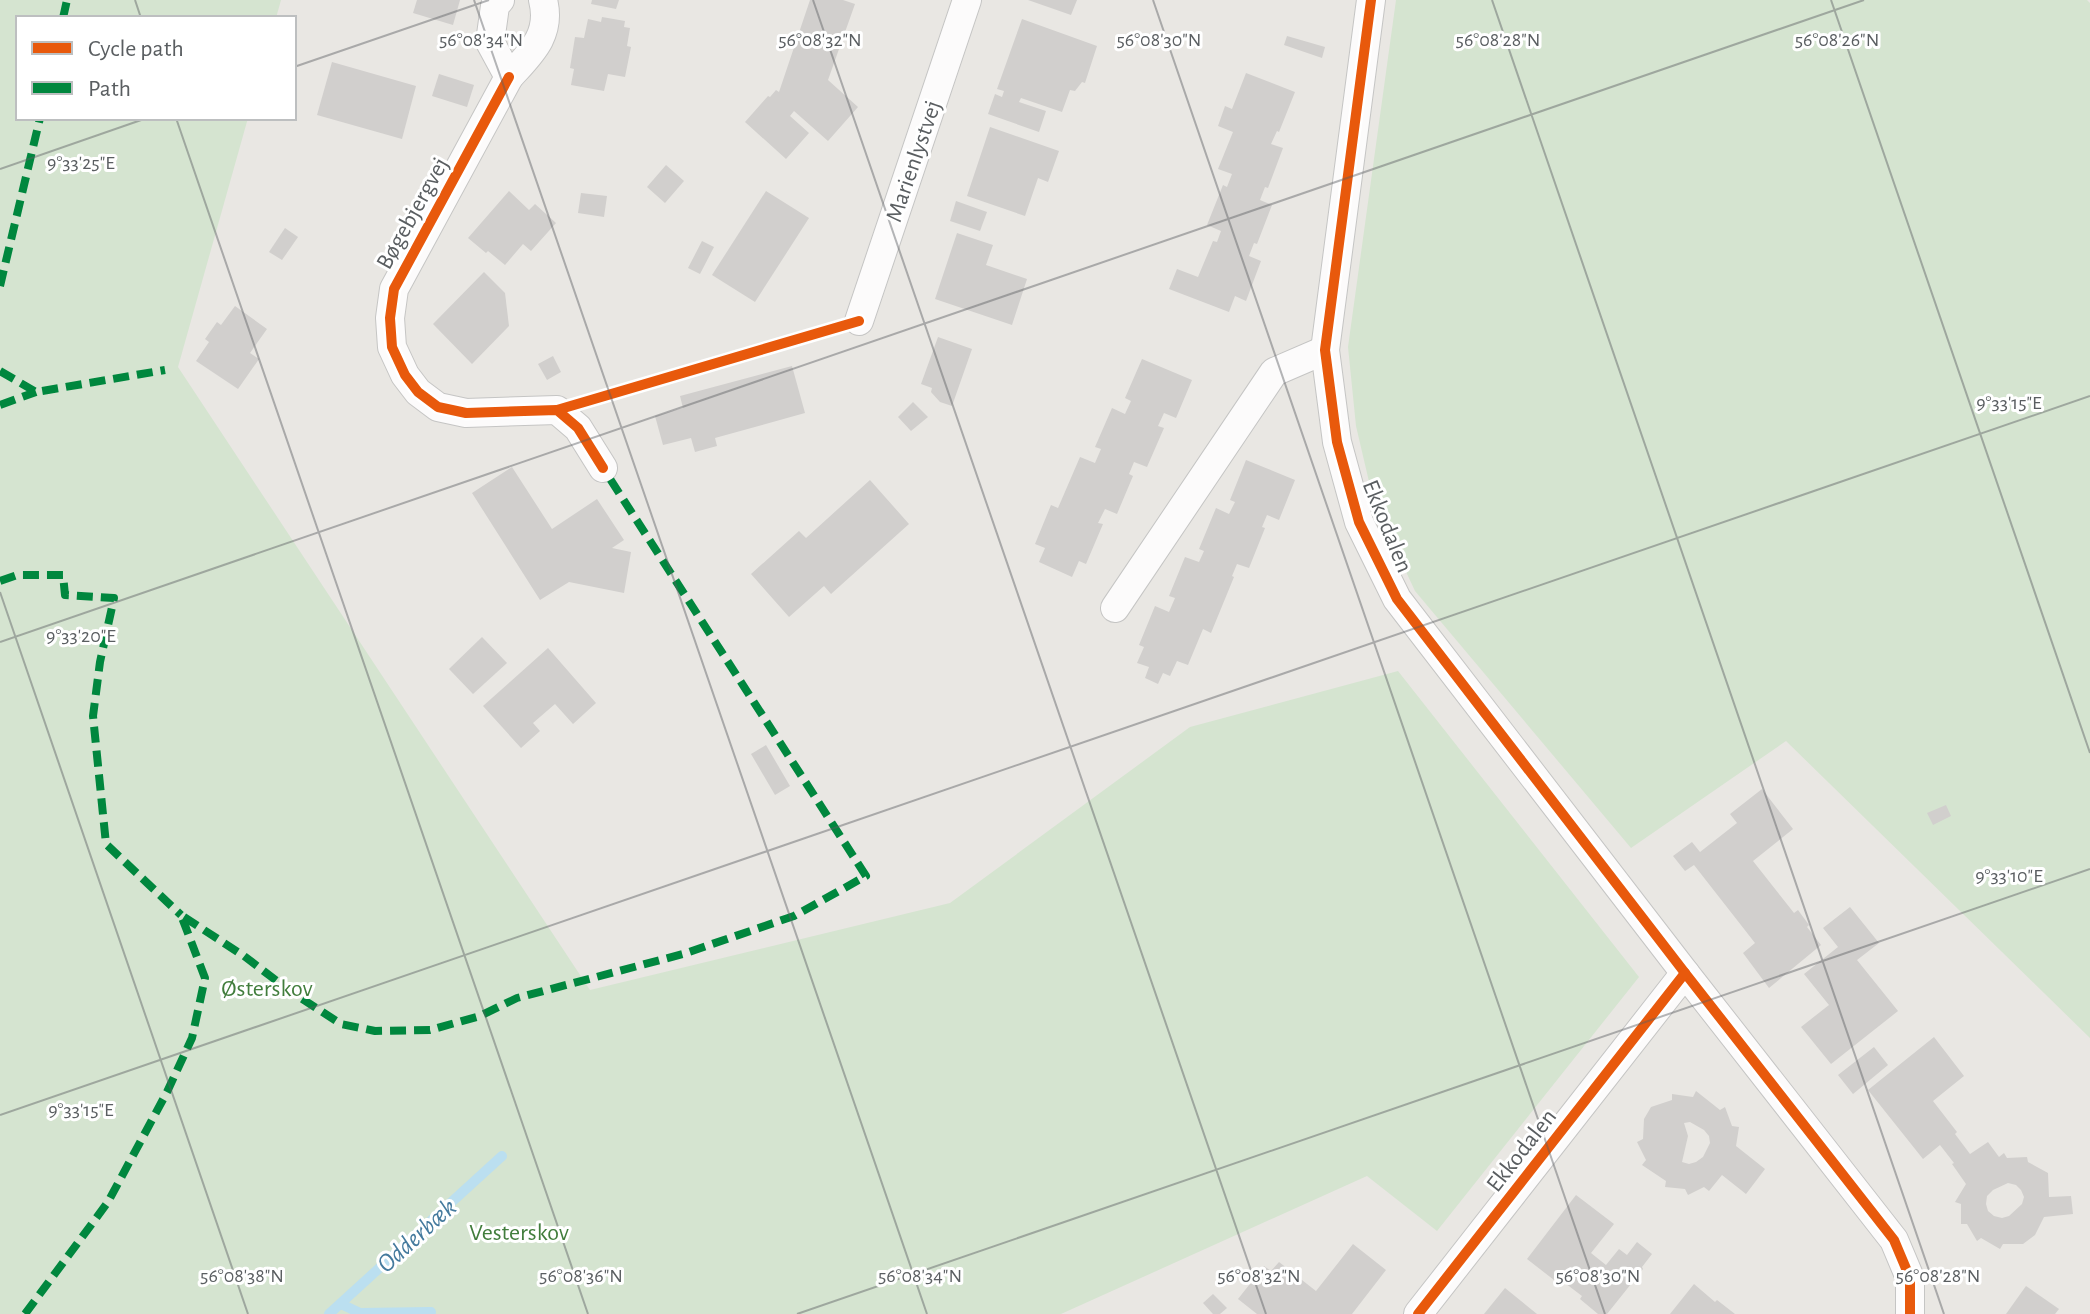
<svg xmlns="http://www.w3.org/2000/svg" width="2090" height="1314" font-family="'Alegreya Sans',sans-serif">
<style>
.green{fill:#d5e4d0}
.lines{fill:none;stroke-linecap:round;stroke-linejoin:round}
.stream{stroke:#bbdff0;stroke-width:10}
.building{fill:#d1cfcd;fill-rule:evenodd}
.street-casing{stroke:#c5c5c4;stroke-width:30}
.street{stroke:#fcfbfb;stroke-width:28}
.quiet{stroke:#00873e;stroke-width:8;stroke-dasharray:16 8;stroke-linecap:butt}
.cycleway-casing{stroke:#fff;stroke-width:15}
.cycleway{stroke:#e8590c;stroke-width:10}
.ticks{fill:none;stroke:#5a5e61;stroke-width:2;stroke-opacity:0.45}
.labels{text-anchor:middle;stroke-width:6;stroke-linejoin:round;paint-order:stroke}
.street-label{font-size:24px;fill:#5a5e61;stroke:#fff}
.park-label{font-size:24px;fill:#417d3c;stroke:#fff}
.water-label{font-size:26px;font-style:italic;fill:#447a9d;stroke:#fff}
.ticks-label{font-size:20px;text-anchor:middle;fill:#5a5e61;stroke:#fff;stroke-width:6;stroke-linejoin:round;paint-order:stroke}
</style>
<rect width="100%" height="100%" fill="#e9e7e3"/>
<g class="green">
<polygon points="0,0 281,0 276,18 18,18 18,118 248,118 178,367 590,990 950,903 1190,727 1398,671 1639,977 1437,1231 1367,1176 1061,1314 0,1314"/>
<polygon points="1396,0 2087,0 2090,3 2090,1038 1786,741 1631,848 1415,591 1374,503 1356,426 1348,347"/>
</g>
<g class="lines">
<g class="stream">
<polyline points="341,1304 360,1313 431,1312"/>
<polyline points="329,1314 502,1156"/>
</g>
</g>
<g class="building">
<polygon points="417,0 460,0 453,25 413,13"/>
<polygon points="592,0 619,0 616,9 591,4"/>
<polygon points="810,0 843,0 855,4 828,80 858,107 828,141 794,111 790,116 809,133 786,159 745,122 768,96 770,97 776,90 779,92"/>
<polygon points="1028,0 1077,0 1071,15"/>
<polygon points="602,17 625,21 624,27 630,28 627,46 631,47 625,77 608,74 604,91 571,85 574,69 570,68 575,37 584,38 588,19 601,22"/>
<polygon points="1022,19 1097,46 1085,83 1082,82 1075,91 1070,90 1062,112 1021,98 1019,102 1046,111 1039,132 988,114 995,94 1002,97 1004,91 997,89"/>
<polygon points="1287,36 1325,47 1322,58 1284,45"/>
<polygon points="332,62 416,86 402,139 317,115"/>
<polygon points="1246,73 1295,92 1279,132 1277,131 1271,144 1283,148 1268,188 1265,187 1260,200 1272,205 1257,244 1254,243 1249,256 1261,261 1246,301 1235,296 1229,312 1169,289 1177,269 1198,277 1213,241 1217,242 1221,231 1207,225 1223,185 1227,187 1232,174 1218,169 1233,132 1218,126 1225,106 1232,109"/>
<polygon points="439,74 474,85 467,107 432,96"/>
<polygon points="990,127 1059,151 1048,182 1038,178 1025,216 967,196"/>
<polygon points="666,165 684,181 665,203 647,187"/>
<polygon points="509,191 529,210 535,204 556,223 531,251 523,244 505,265 488,251 486,253 468,238"/>
<polygon points="766,191 809,218 755,302 712,275"/>
<polygon points="581,193 607,196 604,217 578,213"/>
<polygon points="956,201 987,212 980,231 950,221"/>
<polygon points="285,228 298,237 282,260 269,252"/>
<polygon points="957,233 993,245 986,265 1027,279 1012,325 935,299"/>
<polygon points="702,241 714,247 700,274 688,268"/>
<polygon points="484,272 505,293 509,326 472,364 433,324"/>
<polygon points="235,306 267,329 250,353 259,359 238,389 196,361 209,342 205,339 217,322 221,325"/>
<polygon points="938,337 972,349 952,406 940,402 931,392 932,388 921,384"/>
<polygon points="553,356 561,372 547,380 538,364"/>
<polygon points="1142,359 1192,380 1176,418 1164,413 1158,426 1164,428 1147,467 1134,462 1129,474 1133,476 1117,514 1105,509 1098,523 1103,524 1086,564 1079,561 1072,577 1039,562 1045,548 1035,544 1051,505 1058,508 1080,457 1095,463 1101,449 1095,447 1112,408 1125,414 1131,401 1125,398"/>
<polygon points="792,366 805,413 715,438 717,446 695,452 691,438 663,445 655,416 683,408 680,396"/>
<polygon points="913,402 928,417 911,431 898,417"/>
<polygon points="1246,460 1295,480 1279,520 1267,515 1262,527 1265,528 1249,568 1237,564 1232,576 1234,577 1211,633 1203,629 1188,665 1177,661 1170,676 1163,673 1158,684 1145,678 1149,667 1137,663 1144,647 1139,645 1155,606 1169,612 1175,598 1169,596 1185,557 1199,562 1204,551 1199,549 1216,508 1229,514 1235,502 1230,500"/>
<polygon points="512,467 552,529 597,499 624,540 612,548 631,552 624,593 569,582 540,600 472,493"/>
<polygon points="870,480 909,524 831,594 824,586 789,617 751,574 799,531 806,538"/>
<polygon points="482,637 507,663 473,694 449,669"/>
<polygon points="548,648 596,703 573,724 555,704 533,723 540,731 521,748 483,706"/>
<polygon points="766,745 790,786 775,795 751,754"/>
<polygon points="1762,789 1793,829 1753,861 1794,913 1798,910 1809,925 1807,927 1821,945 1769,988 1743,953 1755,943 1694,865 1685,871 1673,856 1692,842 1700,852 1737,823 1730,814"/>
<polygon points="1946,805 1951,816 1933,825 1927,813"/>
<polygon points="1850,907 1879,943 1857,960 1898,1011 1831,1064 1801,1027 1829,1005 1804,974 1838,947 1823,928"/>
<path d="M1934,1037L1964,1076L1933,1101L1957,1132L1955,1134L1970,1154L1988,1142L1999,1157L2004,1153L2007,1158L2027,1157L2028,1162L2048,1173L2049,1197L2071,1196L2073,1214L2044,1217L2035,1235L2023,1244H2003L2000,1249L1981,1238L1977,1241L1967,1224H1961V1204L1955,1202L1966,1184L1952,1164L1954,1163L1940,1145L1923,1159L1868,1090ZM2008,1183L2016,1185L2021,1190L2024,1197L2022,1204L2009,1216L2002,1218L1994,1216L1988,1211L1986,1204L1987,1196L1993,1190Z"/>
<polygon points="1874,1047 1888,1065 1853,1094 1838,1075"/>
<path d="M1696,1091L1720,1110L1725,1107L1732,1126L1739,1127L1736,1146L1765,1169L1746,1194L1722,1175L1709,1191L1704,1187L1688,1195L1685,1189L1665,1187L1666,1181L1642,1165L1646,1160L1637,1142L1643,1139L1644,1119L1651,1107L1672,1100V1094L1693,1097ZM1690,1122L1704,1130L1709,1136L1710,1143L1703,1157L1696,1162L1689,1164L1682,1162L1688,1136L1684,1123Z"/>
<polygon points="1576,1195 1614,1224 1591,1253 1606,1265 1619,1249 1627,1255 1637,1242 1652,1254 1642,1267 1643,1269 1607,1314 1598,1314 1580,1299 1582,1296 1557,1277 1554,1280 1527,1259"/>
<polygon points="1353,1244 1386,1270 1352,1314 1257,1314 1238,1299 1264,1266 1271,1271 1279,1262 1316,1291"/>
<polygon points="1694,1284 1715,1302 1717,1300 1735,1314 1670,1314"/>
<polygon points="2026,1286 2059,1309 2055,1314 2006,1314"/>
<polygon points="1505,1288 1537,1314 1484,1314"/>
<polygon points="1213,1294 1227,1308 1220,1314 1213,1314 1203,1303"/>
</g>
<g class="lines">
<defs>
<g id="street">
<path d="M500,0L495,6L490,42L509,77C530,54 552,35 543,0"/>
<polyline points="1371,0 1325,350 1337,442 1359,522 1397,599 1685,973 1894,1240 1910,1278 1910,1314"/>
<polyline points="509,77 394,289 390,318 392,347 405,375 418,392 438,407 466,413 557,410 578,428 603,468"/>
<polyline points="859,321 967,0"/>
<polyline points="1115,608 1274,372 1325,350"/>
<polyline points="1418,1314 1685,973"/>
</g>
</defs>
<use href="#street" class="street-casing"/>
<use href="#street" class="street"/>
<g class="quiet">
<polyline points="63,18 67,0"/>
<polyline points="0,286 40,118"/>
<polyline points="0,371 36,392 165,370"/>
<polyline points="0,405 36,392"/>
<polyline points="0,581 17,575 63,575 65,595 114,598 100,662 93,716 106,844 181,915"/>
<polyline points="25,1314 108,1202 167,1092 192,1038 205,978 181,915 244,956 290,991 341,1024 375,1031 430,1030 480,1016 517,998 683,954 794,916 866,876 603,468"/>
</g>
<defs>
<g id="cycleway">
<polyline points="1371,0 1325,350 1337,442 1359,522 1397,599 1685,973 1894,1240 1910,1278 1910,1314"/>
<polyline points="509,77 394,289 390,318 392,347 405,375 418,392 438,407 466,413 557,410 578,428 603,468"/>
<polyline points="557,410 859,321"/>
<polyline points="1418,1314 1685,973"/>
</g>
</defs>
<use href="#cycleway" class="cycleway-casing"/>
<use href="#cycleway" class="cycleway"/>
</g>
<path class="ticks" d="M135,0L141,18M474,0L927,1314M813,0L1266,1314M1153,0L1605,1314M1492,0L1944,1314M1831,0L2090,753M294,67L489,0M176,118L588,1314M0,169L147,118M0,592L248,1314M0,642L1864,0M0,1115L2090,396M797,1314L2090,869"/>
<g class="labels">
<g class="street-label">
<text transform="translate(913 161) rotate(-71)" y="8">Marienlystvej</text>
<text transform="translate(412 213) rotate(-61)" y="8">Bøgebjergvej</text>
<text transform="translate(1388 526) rotate(68)" y="8">Ekkodalen</text>
<text transform="translate(1521 1150) rotate(-52)" y="8">Ekkodalen</text>
</g>
<g class="park-label">
<text x="267" y="996">Østerskov</text>
<text x="519" y="1240">Vesterskov</text>
</g>
<g class="water-label">
<text transform="translate(416 1235) rotate(-42)" y="9">Odderbæk</text>
</g>
</g>
<g class="ticks-label">
<text x="481" y="46">56°08'34"N</text>
<text x="820" y="46">56°08'32"N</text>
<text x="1159" y="46">56°08'30"N</text>
<text x="1498" y="46">56°08'28"N</text>
<text x="1837" y="46">56°08'26"N</text>
<text x="81" y="169">9°33'25"E</text>
<text x="2009" y="409">9°33'15"E</text>
<text x="81" y="642">9°33'20"E</text>
<text x="2009" y="882">9°33'10"E</text>
<text x="81" y="1116">9°33'15"E</text>
<text x="242" y="1282">56°08'38"N</text>
<text x="581" y="1282">56°08'36"N</text>
<text x="920" y="1282">56°08'34"N</text>
<text x="1259" y="1282">56°08'32"N</text>
<text x="1598" y="1282">56°08'30"N</text>
<text x="1938" y="1282">56°08'28"N</text>
</g>
<rect x="16" y="16" width="280" height="104" fill="#ffffff" stroke="#bdbfc0" stroke-width="2"/>
<rect x="32" y="42" width="40" height="12" fill="#e8590c" stroke="#bdbfc0" stroke-width="2"/>
<text x="88" y="56" font-size="24" fill="#5a5e61">Cycle path</text>
<rect x="32" y="82" width="40" height="12" fill="#00873e" stroke="#bdbfc0" stroke-width="2"/>
<text x="88" y="96" font-size="24" fill="#5a5e61">Path</text>
</svg>
